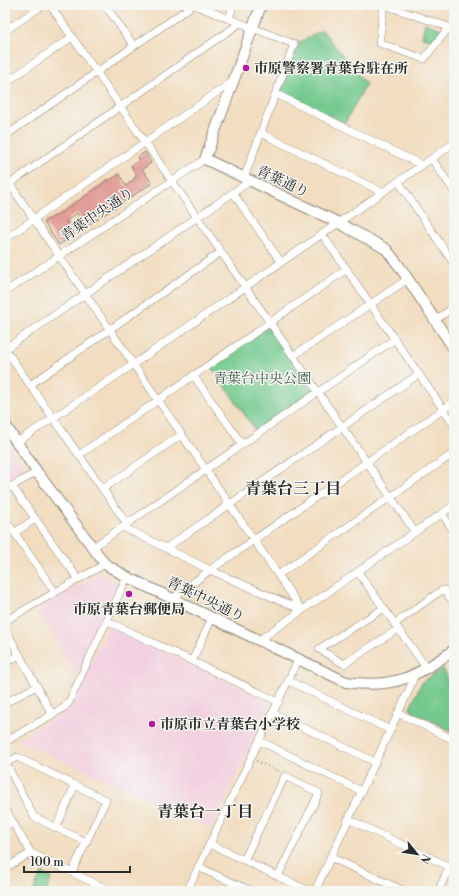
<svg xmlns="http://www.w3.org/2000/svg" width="459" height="896" font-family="'Libre Bodoni','Noto Serif JP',serif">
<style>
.built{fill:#f3cfdf}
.green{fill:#73c98e;stroke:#4f7a5c}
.building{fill:#e29d98}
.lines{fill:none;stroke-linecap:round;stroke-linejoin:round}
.street-casing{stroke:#8e8476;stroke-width:8}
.secondary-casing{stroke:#8e8476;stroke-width:12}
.path{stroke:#8e8476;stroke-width:1.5;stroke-dasharray:1 3;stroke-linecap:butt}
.street{stroke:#fff;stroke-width:7}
.secondary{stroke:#fff;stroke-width:10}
.poi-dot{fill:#b5179e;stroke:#f6f6f2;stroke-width:1.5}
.labels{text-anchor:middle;stroke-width:3;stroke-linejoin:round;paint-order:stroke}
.poi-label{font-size:14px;font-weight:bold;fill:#2b2b2b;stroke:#f6f6f2;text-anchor:start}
.street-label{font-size:14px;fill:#2b2b2b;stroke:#f6f6f2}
.park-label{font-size:14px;fill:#415a49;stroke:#f6f6f2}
.quarter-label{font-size:16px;font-weight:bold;fill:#2b2b2b;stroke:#f6f6f2}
</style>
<rect width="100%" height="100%" fill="#f6f6f2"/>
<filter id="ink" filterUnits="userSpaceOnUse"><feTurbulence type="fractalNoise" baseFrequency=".025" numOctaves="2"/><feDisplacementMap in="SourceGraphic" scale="8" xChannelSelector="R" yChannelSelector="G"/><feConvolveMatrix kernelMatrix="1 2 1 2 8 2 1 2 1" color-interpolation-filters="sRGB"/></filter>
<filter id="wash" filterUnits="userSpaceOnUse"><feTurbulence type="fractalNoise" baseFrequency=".012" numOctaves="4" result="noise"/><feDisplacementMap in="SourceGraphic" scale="16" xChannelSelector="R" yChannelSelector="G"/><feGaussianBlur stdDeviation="0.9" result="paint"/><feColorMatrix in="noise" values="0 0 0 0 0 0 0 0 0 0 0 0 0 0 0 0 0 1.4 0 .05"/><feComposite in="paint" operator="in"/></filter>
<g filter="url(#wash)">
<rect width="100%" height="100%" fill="#f2ddc0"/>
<g class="built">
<polygon points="5,439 27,473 5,486"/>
<polygon points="101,573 120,584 77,675 37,608"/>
<polygon points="112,626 270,702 270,704 211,829 17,739 69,709 108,627"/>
</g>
<g class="green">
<polygon points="425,23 441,29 442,33 435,42 422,37"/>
<polygon points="322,30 366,84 345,123 282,94 280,90 300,42"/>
<polygon points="266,328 270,329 312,390 311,393 256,431 211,366"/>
<polygon points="443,668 454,689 454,732 413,712 410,708 422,682"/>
<polygon points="42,873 52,878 46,891 33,891"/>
</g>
<g id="blocks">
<polygon class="building" points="145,152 151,163 142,169 152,183 87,226 77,213 66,221 74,235 59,245 44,222 61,213 101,185 108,179 109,181 119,174 126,186 135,179 134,178 137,175 131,166 140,160 138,157"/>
</g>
</g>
<g filter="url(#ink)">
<use href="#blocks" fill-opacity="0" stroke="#8e8476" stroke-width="1"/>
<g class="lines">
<defs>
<g id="street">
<polyline points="50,5 415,532"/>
<polyline points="105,5 134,46"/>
<polyline points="194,5 294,44 244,178"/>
<polygon points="384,5 449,27 424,59 379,43"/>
<polyline points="229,19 233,5"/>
<polyline points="5,20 10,27"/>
<polyline points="5,31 43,5"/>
<polyline points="5,83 72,37"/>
<polyline points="276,94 422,165"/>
<polyline points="261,133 382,192"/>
<polyline points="5,136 193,5"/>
<polyline points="432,159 454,191"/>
<polyline points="5,177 302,610"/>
<polyline points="398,181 454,264"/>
<polyline points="5,187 240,23"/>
<polyline points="233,193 281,262"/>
<polyline points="322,234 454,425"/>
<polyline points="5,239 232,82"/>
<polyline points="5,292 205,159"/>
<polyline points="434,321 454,307"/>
<polyline points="5,349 250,181"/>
<polyline points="5,349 127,524"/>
<polyline points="293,356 408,279"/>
<polyline points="193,375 242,444"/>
<polyline points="30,385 221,252"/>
<polyline points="17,442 134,364 454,143"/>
<polyline points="79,455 347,269"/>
<polyline points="12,486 78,579"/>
<polyline points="103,489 181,435"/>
<polyline points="5,490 37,472"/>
<polyline points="442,514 454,531"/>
<polyline points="5,519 55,592"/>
<polyline points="123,527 210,570 302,610"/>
<polyline points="14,533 35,519"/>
<polyline points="92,548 395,339"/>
<polyline points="166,548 419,374"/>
<polyline points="358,572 427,669"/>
<polyline points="278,575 454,453"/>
<polyline points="172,599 210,570 454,402"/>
<polyline points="384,608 319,649 344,664 398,629"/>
<polyline points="5,621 105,564"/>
<polyline points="107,621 279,702"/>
<polyline points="394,624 442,590 444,590 454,603"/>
<polyline points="5,629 52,714"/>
<polyline points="259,640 454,505"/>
<polyline points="192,661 212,618"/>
<polyline points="5,663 20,655"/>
<polyline points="289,681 390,730"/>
<polyline points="5,703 37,686"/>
<polyline points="273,713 375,762"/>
<polyline points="398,713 454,740"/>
<polyline points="260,741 361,791"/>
<polyline points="5,742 65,707 69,702 127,577"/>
<polyline points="5,809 31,853 111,891"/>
<polyline points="348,819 450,867"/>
<polyline points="5,827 13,822"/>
<polyline points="56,828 75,785"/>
<polyline points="210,844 309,891"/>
<polyline points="330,857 404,891"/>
<polyline points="244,860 285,776 319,793 278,876"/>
<polyline points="198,867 251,891"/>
<polyline points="5,868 31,853"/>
<polyline points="72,872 106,800 17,757 6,763 34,817 86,842"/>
<polyline points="187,891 299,658"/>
<polyline points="315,891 409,690 414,676"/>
<polyline points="438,891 454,858"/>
</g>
<g id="secondary">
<polyline points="261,5 205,159 339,223 386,249 400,267 454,349"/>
<path d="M5,425L37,472L105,564L127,577L346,682C394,689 416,677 454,650"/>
</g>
</defs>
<use href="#street" class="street-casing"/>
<use href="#secondary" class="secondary-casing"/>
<g class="path">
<polyline points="442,668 454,693"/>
<polyline points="256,761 280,772"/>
<polyline points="77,891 79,883"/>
</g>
<use href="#street" class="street"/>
<use href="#secondary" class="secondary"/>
</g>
</g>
<g class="poi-dot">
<circle cx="246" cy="68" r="4"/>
<circle cx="129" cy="594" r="4"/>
<circle cx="152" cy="724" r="4"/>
</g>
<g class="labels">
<g class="poi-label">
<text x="254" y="73">市原警察署青葉台駐在所</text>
<text x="129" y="614" text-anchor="middle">市原青葉台郵便局</text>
<text x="160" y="729">市原市立青葉台小学校</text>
</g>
<g class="street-label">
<text transform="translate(283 181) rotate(25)" y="5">青葉通り</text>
<text transform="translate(97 214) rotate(-34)" y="5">青葉中央通り</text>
<text transform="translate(206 599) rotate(26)" y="5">青葉中央通り</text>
</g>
<g class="park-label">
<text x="262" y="383">青葉台中央公園</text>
</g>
<g class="quarter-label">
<text x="293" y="494">青葉台三丁目</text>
<text x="205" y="817">青葉台一丁目</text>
</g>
</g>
<rect width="459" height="896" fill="none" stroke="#f6f6f2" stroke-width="20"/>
<g transform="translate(417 854) rotate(120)" stroke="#f6f6f2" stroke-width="3" paint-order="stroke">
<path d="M0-3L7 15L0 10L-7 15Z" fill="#2b2b2b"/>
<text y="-6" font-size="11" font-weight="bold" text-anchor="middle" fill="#2b2b2b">N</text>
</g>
<path d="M24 866v6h106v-6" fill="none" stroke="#2b2b2b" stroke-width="2"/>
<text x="30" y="866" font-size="12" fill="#2b2b2b" stroke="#f6f6f2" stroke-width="3" paint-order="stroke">100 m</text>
</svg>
